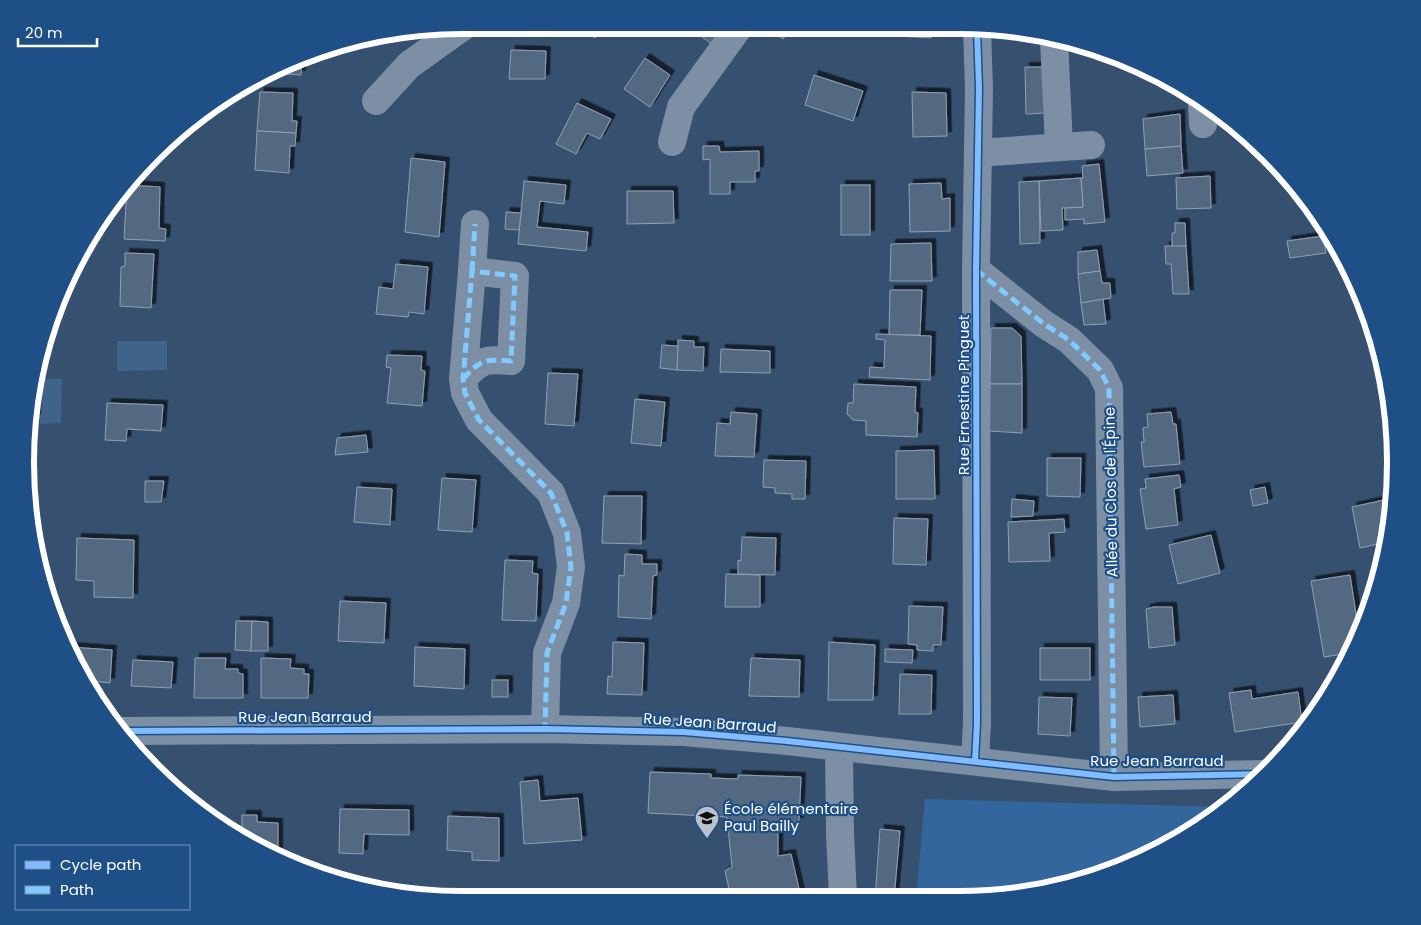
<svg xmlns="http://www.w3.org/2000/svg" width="1421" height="925" font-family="Poppins,sans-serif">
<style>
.green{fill:#32669d}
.water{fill:#3f6389}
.building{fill:#536981;stroke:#90a0b2;filter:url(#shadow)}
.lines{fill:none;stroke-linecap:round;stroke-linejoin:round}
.minor{stroke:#7c8fa5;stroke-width:28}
.quiet{stroke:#80caff;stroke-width:5;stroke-dasharray:10 5;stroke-linecap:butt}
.cycleway-casing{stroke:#1e4f87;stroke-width:9}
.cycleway{stroke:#80bcff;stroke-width:6}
.labels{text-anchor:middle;stroke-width:4.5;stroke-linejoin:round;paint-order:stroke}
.street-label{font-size:15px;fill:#fff;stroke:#1e4f87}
.poi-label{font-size:15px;fill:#fff;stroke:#1e4f87;text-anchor:start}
.rim{fill:none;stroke:#fff;stroke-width:6}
</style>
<defs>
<filter id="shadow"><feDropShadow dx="4.5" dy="-4.5" stdDeviation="0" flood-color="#0009"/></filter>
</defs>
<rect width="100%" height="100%" fill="#36506f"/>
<polygon class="green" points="925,799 926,799 1228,807 1152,855 1071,885 987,899 916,899"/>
<g class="water">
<polygon points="117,341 167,341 167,370 117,371"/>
<polygon points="40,379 62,379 61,423 40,424"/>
</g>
<g class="building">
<polygon points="578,26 604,26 595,38"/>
<polygon points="709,27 725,27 713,45 702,37"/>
<polygon points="766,27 792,27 783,39"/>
<polygon points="897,28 932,28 931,38 896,36"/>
<polygon points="511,50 546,51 545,79 509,79"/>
<polygon points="302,58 301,75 272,73"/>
<polygon points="645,58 670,75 650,107 624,89"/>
<polygon points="1025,67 1044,67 1045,113 1026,114"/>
<polygon points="814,75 863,91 853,121 805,105"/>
<polygon points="260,92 293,93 292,121 297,121 296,133 257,131"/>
<polygon points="912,92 946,93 947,136 913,137"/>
<polygon points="577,103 611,119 600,139 587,133 576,154 556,144"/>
<polygon points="1180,114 1181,146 1145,149 1143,119"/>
<polygon points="257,131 296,133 295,146 290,146 289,173 255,170"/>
<polygon points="703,146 719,146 720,152 759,151 759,171 755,171 755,182 730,182 730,194 710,194 710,159 703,160"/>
<polygon points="1181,146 1183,173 1147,176 1145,149"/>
<polygon points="411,158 445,162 439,237 405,232"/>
<polygon points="1099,164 1105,222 1084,224 1084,219 1065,220 1065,208 1083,207 1081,178 1083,178 1082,166"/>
<polygon points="1210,176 1211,208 1177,209 1176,178"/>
<polygon points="1081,178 1083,207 1062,208 1063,230 1041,231 1039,181"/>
<polygon points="524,181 566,185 564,204 540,201 537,227 588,232 586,251 518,244"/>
<polygon points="1039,181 1040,243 1020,244 1019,182"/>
<polygon points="941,183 942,199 950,198 950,231 910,232 909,184"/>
<polygon points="127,185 160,187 159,228 166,229 165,241 124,239"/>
<rect x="841" y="185" width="29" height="50"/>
<polygon points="627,191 673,191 674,223 627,224"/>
<polygon points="506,212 521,213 519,230 505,229"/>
<polygon points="1175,223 1185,223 1186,246 1172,247 1172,233 1175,233"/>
<polygon points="1323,236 1326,253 1290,258 1287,241"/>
<polygon points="931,243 932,281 890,281 891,244"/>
<polygon points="1165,246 1186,246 1189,294 1173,294 1171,264 1166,264"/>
<polygon points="1097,250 1100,271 1078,274 1078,252"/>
<polygon points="125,253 154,254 151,308 120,306 121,267 125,266"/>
<polygon points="396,264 428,267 424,314 409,312 408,317 376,314 379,287 393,289"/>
<polygon points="1100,271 1102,283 1110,283 1111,298 1081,303 1078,274"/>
<polygon points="890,290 922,290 920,335 889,335"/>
<polygon points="1103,299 1106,324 1084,325 1081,303"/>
<polygon points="991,328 1012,328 1021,336 1022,384 990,384"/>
<polygon points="876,334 931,336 930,380 869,377 870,367 884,368 885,340 876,339"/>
<polygon points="678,340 694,341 694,347 704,347 703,371 677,370"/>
<polygon points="662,345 678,346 677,370 660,368"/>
<polygon points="721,349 770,351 770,373 720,372"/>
<polygon points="387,355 422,356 421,370 425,371 422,406 387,403 391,368 386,367"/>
<polygon points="548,373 578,374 574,426 545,424"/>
<polygon points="854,384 916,387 915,412 918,413 917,437 866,435 866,421 853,420 847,414 848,403 853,403"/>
<polygon points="990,384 1022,384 1022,433 989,431"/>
<polygon points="37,386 36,419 29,419"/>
<polygon points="635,399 665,402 661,446 631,443"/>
<polygon points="107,403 163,405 161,431 127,429 126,441 105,440"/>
<polygon points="731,412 757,414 754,457 715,456 717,423 730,424"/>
<polygon points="1171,412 1173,424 1176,424 1180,464 1144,467 1141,442 1144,442 1143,428 1148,427 1147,414"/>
<polygon points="1392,413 1395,434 1394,455 1394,448 1386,449 1384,429 1391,428 1389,414"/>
<polygon points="366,435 368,452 335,455 337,438"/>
<polygon points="934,450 935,499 896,499 896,451"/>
<polygon points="1047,458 1081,458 1080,497 1047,496"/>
<polygon points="764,460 806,461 805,499 792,499 792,494 775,493 775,488 763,487"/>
<polygon points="1179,475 1181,487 1174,489 1178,525 1146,529 1140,489 1146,488 1145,479"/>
<polygon points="442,478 476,480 472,532 438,530"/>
<polygon points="145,481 164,481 161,502 145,502"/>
<polygon points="357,487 392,489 390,525 354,522"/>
<polygon points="1265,487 1268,503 1253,506 1250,490"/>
<polygon points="604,496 642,496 641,544 602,543"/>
<polygon points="1393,498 1392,520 1387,542 1360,548 1352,507"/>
<polygon points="1012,499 1034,501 1033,516 1011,517"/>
<polygon points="894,518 928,519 926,565 893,564"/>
<polygon points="1064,519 1065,532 1049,533 1050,561 1009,562 1008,522"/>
<polygon points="1211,535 1220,573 1178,584 1169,545"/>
<polygon points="742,537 776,538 775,575 738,574 738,560 741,561"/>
<polygon points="77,538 134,540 133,598 94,597 94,581 76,580"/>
<polygon points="625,554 642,555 642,564 657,564 657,575 653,576 651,619 618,617 619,575 624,576"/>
<polygon points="505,560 533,561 532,573 538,574 536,621 502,620"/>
<polygon points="726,574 760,575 760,607 725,607"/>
<polygon points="1350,575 1359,634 1350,653 1324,657 1311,581"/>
<polygon points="340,601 386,603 384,643 338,641"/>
<polygon points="909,606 943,607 941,645 933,645 933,651 917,650 917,645 908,644"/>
<polygon points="1154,607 1172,607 1175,645 1149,648 1146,609"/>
<polygon points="236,621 252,621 251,651 235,650"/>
<polygon points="252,621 268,622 268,651 251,651"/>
<polygon points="613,642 644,643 642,695 607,694 608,676 612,677"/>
<polygon points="829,642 875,645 873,700 828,700"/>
<polygon points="70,647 112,650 110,683 83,680"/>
<polygon points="415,647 465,649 464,689 414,686"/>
<rect x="1040" y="648" width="50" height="32"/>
<polygon points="885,649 913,650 912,663 885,662"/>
<polygon points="195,658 226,658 225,669 238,669 238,673 243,674 243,698 194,698"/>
<polygon points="261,658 291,659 290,668 304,669 304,674 309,674 308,698 261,698"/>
<polygon points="751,658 800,660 799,697 749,696"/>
<polygon points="133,660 173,662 171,688 131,686"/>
<polygon points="900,674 932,675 931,714 899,714"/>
<rect x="492" y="680" width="16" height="17"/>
<polygon points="1251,690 1252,699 1298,692 1302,722 1235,732 1229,693"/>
<polygon points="1173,695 1175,724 1140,727 1138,697"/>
<polygon points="1039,697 1072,698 1070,736 1038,734"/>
<polygon points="650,772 711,774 711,778 738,779 738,775 801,777 799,822 778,821 778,856 791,854 800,893 789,895 790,898 731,898 725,871 732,867 727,817 648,813"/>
<polygon points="538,780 540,801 578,798 582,840 524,844 520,782"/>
<polygon points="340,809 409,810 409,835 364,834 363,854 339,853"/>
<polygon points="242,815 257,815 257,822 278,823 278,853 266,853 242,837"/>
<polygon points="448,816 499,818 499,861 472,860 472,852 447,850"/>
<polygon points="880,829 900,831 894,899 875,899"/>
</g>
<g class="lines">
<g class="minor">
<polyline points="1054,40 1059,146"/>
<polyline points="376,101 409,65 465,25"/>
<polyline points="1202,104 1203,124"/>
<polyline points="672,142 681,107 739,27"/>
<polyline points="978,153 1091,145"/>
<polyline points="976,270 1044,324 1069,340 1100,370 1109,388 1114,777"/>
<polyline points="472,271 475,224"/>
<path d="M463,379C481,359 485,359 511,361L515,276L472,271L463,379L465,393L479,420L551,493L567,533L571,567L566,603L547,653L545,729"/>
<polyline points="124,731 545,729 684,732 787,741 1114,777 1263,774"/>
<polyline points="839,747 840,833 843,898"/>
<polyline points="975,761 977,723 976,270 979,88 977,29"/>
</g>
<g class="quiet">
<polyline points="976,270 1044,324 1069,340 1100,370 1109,388 1114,777"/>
<polyline points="472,271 475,224"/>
<path d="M463,379C481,359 485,359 511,361L515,276L472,271L463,379L465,393L479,420L551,493L567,533L571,567L566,603L547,653L545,729"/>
</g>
<defs>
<g id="cycleway">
<polyline points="124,731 545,729 684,732 787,741 1114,777 1263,774"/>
<polyline points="975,761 977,723 976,270 979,88 977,29"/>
</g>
</defs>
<use href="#cycleway" class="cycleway-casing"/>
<use href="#cycleway" class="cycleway"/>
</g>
<defs>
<symbol id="school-pin" viewBox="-11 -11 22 30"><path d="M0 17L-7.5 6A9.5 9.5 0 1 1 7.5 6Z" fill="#b9c2cd" stroke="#1e4f87"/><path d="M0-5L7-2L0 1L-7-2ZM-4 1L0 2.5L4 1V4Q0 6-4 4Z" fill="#111"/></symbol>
</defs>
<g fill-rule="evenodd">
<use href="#school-pin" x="693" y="804" width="28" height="38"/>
</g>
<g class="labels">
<g class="street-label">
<text transform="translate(964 395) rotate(-90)" y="5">Rue Ernestine Pinguet</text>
<text transform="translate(1111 492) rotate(-91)" y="5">Allée du Clos de l'Épine</text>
<text x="305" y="722">Rue Jean Barraud</text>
<text transform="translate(710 723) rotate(4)" y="5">Rue Jean Barraud</text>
<text x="1157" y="766">Rue Jean Barraud</text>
</g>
<g class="poi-label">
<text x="724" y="814">École élémentaire<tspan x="724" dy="17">Paul Bailly</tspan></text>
</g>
</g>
<path d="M0 0H1421V925H0ZM462 34H959A428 428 0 0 1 1387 462V463A428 428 0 0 1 959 891H462A428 428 0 0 1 34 463V462A428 428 0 0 1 462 34Z" fill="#1e4f87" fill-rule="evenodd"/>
<path class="rim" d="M462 34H959A428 428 0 0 1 1387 462V463A428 428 0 0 1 959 891H462A428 428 0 0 1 34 463V462A428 428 0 0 1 462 34Z"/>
<rect x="15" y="845" width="175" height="65" fill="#1e4f87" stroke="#7895b7"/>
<rect x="25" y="861" width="25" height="8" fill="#80bcff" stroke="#7895b7"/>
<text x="60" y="870" font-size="15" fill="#ffffff">Cycle path</text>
<rect x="25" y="886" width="25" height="8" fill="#80caff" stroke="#7895b7"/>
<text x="60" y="895" font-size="15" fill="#ffffff">Path</text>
<path d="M18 38v8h79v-8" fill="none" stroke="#ffffff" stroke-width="2.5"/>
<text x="25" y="38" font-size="15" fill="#ffffff" stroke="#1e4f87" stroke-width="4" paint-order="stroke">20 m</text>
</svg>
